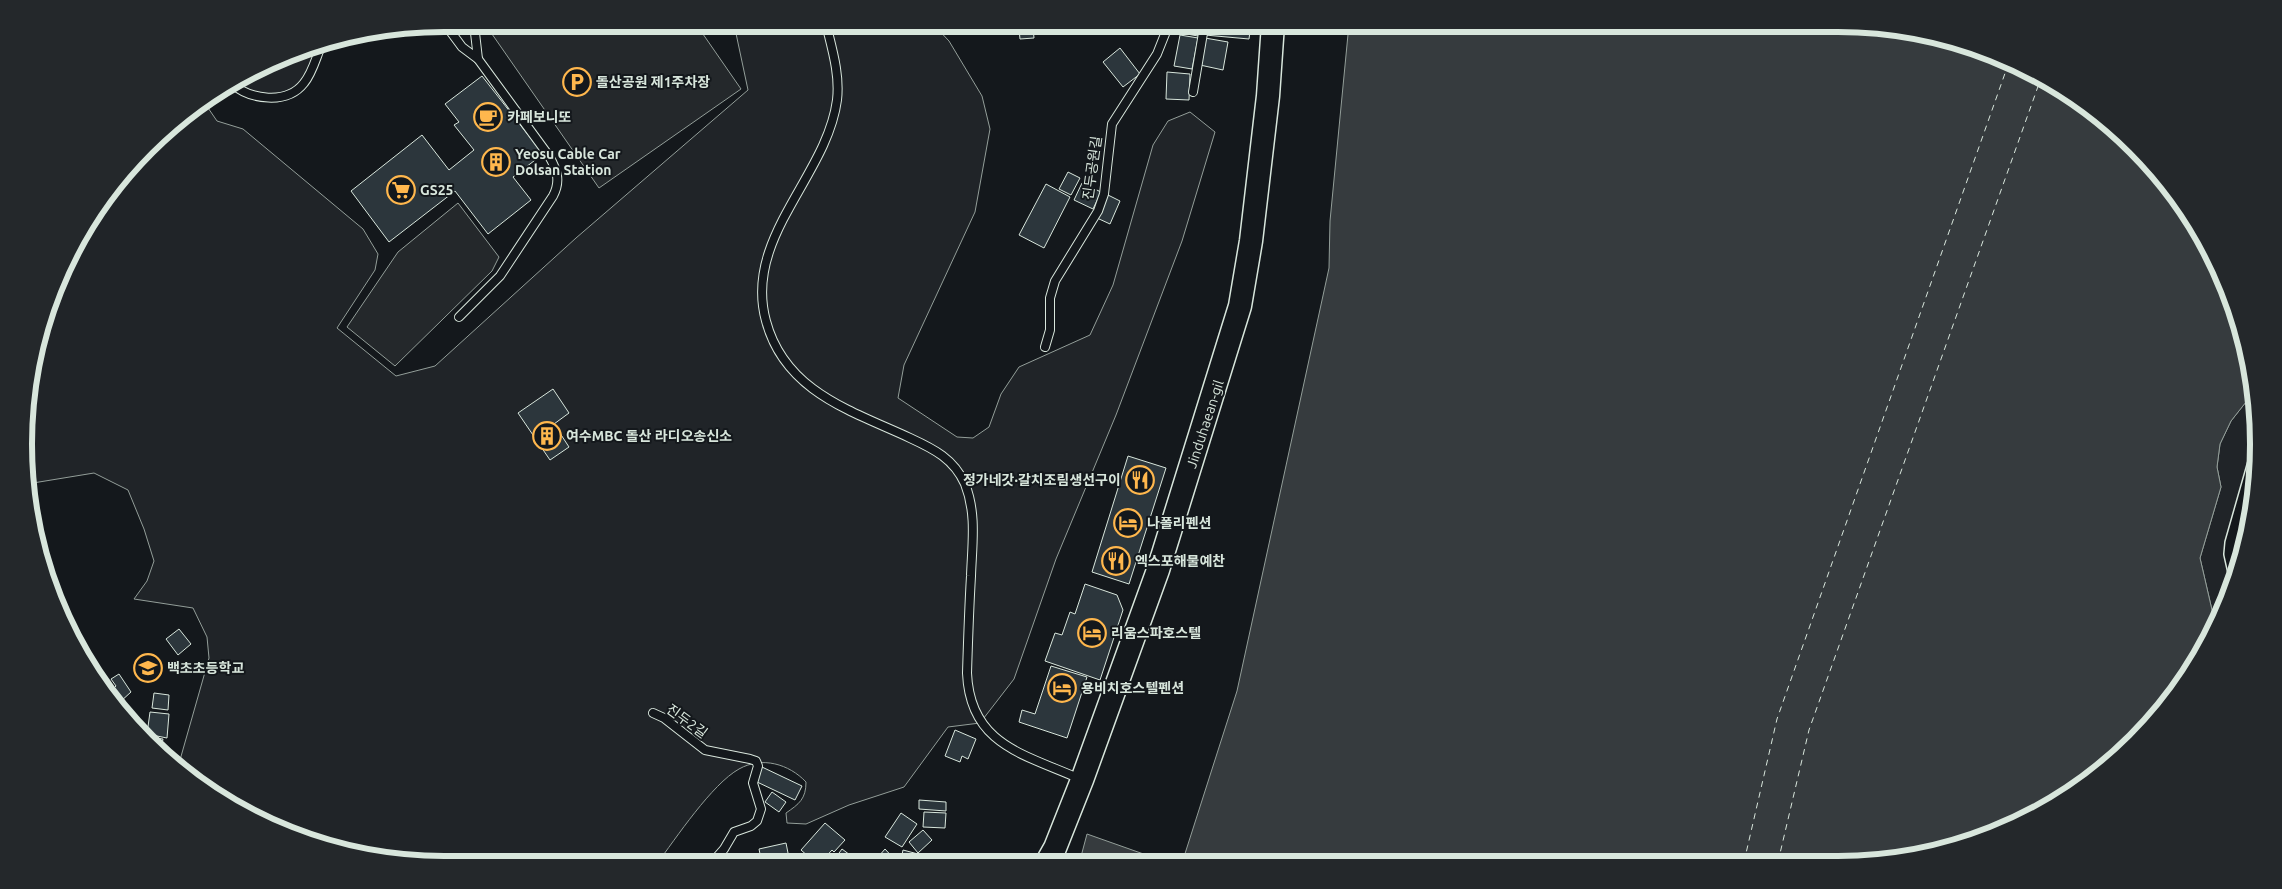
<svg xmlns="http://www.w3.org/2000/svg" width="2282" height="889" font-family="Ubuntu,'Noto Sans KR',sans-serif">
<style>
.green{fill:#202428;stroke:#939e99}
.parking{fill:#24282b;stroke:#939e99}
.water{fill:#363b3e;stroke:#939e99}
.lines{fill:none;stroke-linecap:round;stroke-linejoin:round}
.ferry{stroke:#d8e6dc;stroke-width:1;stroke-dasharray:6 5;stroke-linecap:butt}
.building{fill:#2c363c;stroke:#d8e6dc}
.lane-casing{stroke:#d8e6dc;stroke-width:10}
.street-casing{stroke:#d8e6dc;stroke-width:18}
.secondary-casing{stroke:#d8e6dc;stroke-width:25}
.lane{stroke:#14181c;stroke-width:8}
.street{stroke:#14181c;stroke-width:15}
.secondary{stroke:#14181c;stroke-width:22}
.labels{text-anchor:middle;stroke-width:4;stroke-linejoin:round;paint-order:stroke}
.poi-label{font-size:14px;font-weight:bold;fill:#d8e6dc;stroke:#14181c;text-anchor:start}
.street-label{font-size:14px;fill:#d8e6dc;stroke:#14181c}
.rim{fill:none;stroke:#d8e6dc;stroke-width:6}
</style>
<rect width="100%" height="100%" fill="#14181c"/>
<g class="green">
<path d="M734,24H933L949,41L982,96L990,129L975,212L904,365L898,398L957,437L973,438L989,427L1001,394L1019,367L1090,335L1113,285L1153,145L1168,121L1190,112L1215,132L1182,241L1116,415L1056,559L1014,679L980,723L948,727L904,787L849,805L806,824L787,823L786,813C799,804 806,799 806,782C789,764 762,756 739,769C712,784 676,838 656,865H444L335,851L258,822L189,778L178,767L209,658L207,637L193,608L134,599L147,581L154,561L144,529L128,490L94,473L33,483L30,481L27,389L46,309L80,234L167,128L204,102L217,121L243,129L363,229L378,254L375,270L337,328L396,376L435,366L576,238L748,90Z"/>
<polygon points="322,44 310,73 291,94 260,97 231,83 309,46"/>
<polygon points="2252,380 2255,390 2257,472 2244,554 2215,623 2200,558 2221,487 2217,467 2220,444 2231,421 2246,402"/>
</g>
<g class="parking">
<polygon points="485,24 696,24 741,89 599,188"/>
<polygon points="458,203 499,257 492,271 395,366 347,327 398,252"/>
</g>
<g class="water">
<polygon points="1349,24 1838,24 1947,38 2024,67 2094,111 2154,167 2202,234 2236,310 2252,380 2246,402 2231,421 2220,444 2217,467 2221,487 2200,558 2215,623 2202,655 2115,761 2023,822 1893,862 1182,863 1237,691 1329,268 1330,221"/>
<polygon points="1087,834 1169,863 1079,864"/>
</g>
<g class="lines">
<g class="ferry">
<polyline points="1744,862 1777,719 2009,62"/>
<polyline points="1778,862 1809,730 2041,78"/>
</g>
</g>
<g class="building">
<polygon points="1013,24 1033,24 1034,25 1013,27"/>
<polygon points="1060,24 1072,24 1061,34 1056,28"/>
<polygon points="1206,24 1251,24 1249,39 1205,35"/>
<polygon points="1033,28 1034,38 1020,39 1019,29"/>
<polygon points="1182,28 1199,31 1198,36 1181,33"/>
<polygon points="1180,35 1198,38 1192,69 1174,66"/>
<polygon points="1205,38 1228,42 1223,70 1200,65"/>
<polygon points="1120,48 1140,74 1123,87 1103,62"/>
<polygon points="1167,72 1190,74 1189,100 1166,99"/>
<polygon points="482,76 543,154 513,177 531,200 488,234 455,191 389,242 351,191 422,135 449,170 474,150 454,125 459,122 445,104"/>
<polygon points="1068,172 1080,178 1071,195 1059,189"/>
<polygon points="1082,183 1101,192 1093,209 1074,200"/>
<polygon points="1046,184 1070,197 1044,248 1019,235"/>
<polygon points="1108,195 1120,201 1110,224 1097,218"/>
<polygon points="553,389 569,413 554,424 569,447 550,460 518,413"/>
<polygon points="1128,456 1166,468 1129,584 1092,572"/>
<polygon points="1085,584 1117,595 1123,610 1100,680 1045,661 1055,633 1062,635 1070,612 1075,614"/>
<polygon points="179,629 191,644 178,655 166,639"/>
<polygon points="1051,666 1087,677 1067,738 1019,722 1022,710 1035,714"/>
<polygon points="119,674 131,692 120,702 114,693 117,692 114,688 116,686 111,679"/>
<polygon points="154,693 169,695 168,710 152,708"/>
<polygon points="150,712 169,714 167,738 147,734"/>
<polygon points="955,730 976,739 968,759 962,756 960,762 945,756"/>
<polygon points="150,737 163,739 161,749"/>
<polygon points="762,767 802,786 795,800 755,781"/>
<polygon points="772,792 786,802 779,812 765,802"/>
<polygon points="919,800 946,802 946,811 919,809"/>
<polygon points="924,812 946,813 945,828 923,827"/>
<polygon points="901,813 917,824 902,847 885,837"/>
<polygon points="825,823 845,840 834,852 832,850 819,864 817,864 801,850"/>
<polygon points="923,830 932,840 918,853 909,842"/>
<polygon points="786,843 790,863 762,864 759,849"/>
<polygon points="842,849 862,864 831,864"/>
<polygon points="885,849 897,862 895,864 872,864"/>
<polygon points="903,850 918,854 915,864 900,864"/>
<polygon points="922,857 935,864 918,864"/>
</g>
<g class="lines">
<defs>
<g id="lane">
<polyline points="445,24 462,47 478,59 474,24"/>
<path d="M826,24C832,49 840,74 837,100C827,176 743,238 766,321C785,392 852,411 910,438C934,449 954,459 965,484C977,514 972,545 971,576C969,609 968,641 967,673C970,745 1024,754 1080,779"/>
<path d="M231,83C250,100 287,105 304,83C313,72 316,57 322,44"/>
<polyline points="1193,92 1203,33 1201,24"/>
<path d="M459,317L500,276L553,196C561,181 557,170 549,156L478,59"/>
<polyline points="1045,347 1050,330 1050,298 1055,281 1098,211 1104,194 1112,124 1157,54 1169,24"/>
<polyline points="653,713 664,718 705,750 750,759 756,761 758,766 753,783 761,809 757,821 751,826 734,832 724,849 710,865"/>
</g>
<polyline id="street" points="2236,572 2232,554 2233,543 2257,459"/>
<polyline id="secondary" points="1046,864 1055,848 1082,780 1158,570 1240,306 1251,241 1268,96 1273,24"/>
</defs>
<use href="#lane" class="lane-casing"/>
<use href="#street" class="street-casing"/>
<use href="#secondary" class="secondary-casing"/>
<use href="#lane" class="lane"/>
<use href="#street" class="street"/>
<use href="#secondary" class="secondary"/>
</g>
<defs>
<symbol id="parking-ring" viewBox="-11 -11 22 22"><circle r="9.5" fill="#14181c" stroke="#ffb74d" stroke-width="1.5"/><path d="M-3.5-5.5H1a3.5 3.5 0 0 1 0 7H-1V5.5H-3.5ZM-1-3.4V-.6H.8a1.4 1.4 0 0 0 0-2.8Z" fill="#ffb74d"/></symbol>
<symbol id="cafe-ring" viewBox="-11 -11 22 22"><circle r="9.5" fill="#14181c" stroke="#ffb74d" stroke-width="1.5"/><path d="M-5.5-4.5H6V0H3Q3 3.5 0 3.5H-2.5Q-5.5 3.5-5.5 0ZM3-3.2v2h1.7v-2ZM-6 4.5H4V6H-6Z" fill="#ffb74d"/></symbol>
<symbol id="building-ring" viewBox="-11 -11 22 22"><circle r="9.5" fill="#14181c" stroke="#ffb74d" stroke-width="1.5"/><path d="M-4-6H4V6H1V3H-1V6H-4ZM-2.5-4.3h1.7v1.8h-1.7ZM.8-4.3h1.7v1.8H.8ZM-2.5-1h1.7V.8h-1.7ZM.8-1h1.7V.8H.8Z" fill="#ffb74d"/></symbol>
<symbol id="supermarket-ring" viewBox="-11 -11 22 22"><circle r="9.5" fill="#14181c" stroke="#ffb74d" stroke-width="1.5"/><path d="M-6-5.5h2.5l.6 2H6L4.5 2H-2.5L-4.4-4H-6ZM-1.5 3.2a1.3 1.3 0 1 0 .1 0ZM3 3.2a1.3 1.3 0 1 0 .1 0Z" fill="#ffb74d"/></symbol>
<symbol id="restaurant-ring" viewBox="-11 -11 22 22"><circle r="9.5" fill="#14181c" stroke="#ffb74d" stroke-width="1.5"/><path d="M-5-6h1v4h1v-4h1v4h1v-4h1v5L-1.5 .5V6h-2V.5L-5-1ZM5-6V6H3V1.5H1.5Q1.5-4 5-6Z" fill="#ffb74d"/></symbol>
<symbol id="hotel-ring" viewBox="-11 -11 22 22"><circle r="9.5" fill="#14181c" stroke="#ffb74d" stroke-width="1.5"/><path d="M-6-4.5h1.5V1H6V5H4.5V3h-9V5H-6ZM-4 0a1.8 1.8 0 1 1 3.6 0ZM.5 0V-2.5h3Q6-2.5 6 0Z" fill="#ffb74d"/></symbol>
<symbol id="school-ring" viewBox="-11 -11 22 22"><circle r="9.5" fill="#14181c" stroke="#ffb74d" stroke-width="1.5"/><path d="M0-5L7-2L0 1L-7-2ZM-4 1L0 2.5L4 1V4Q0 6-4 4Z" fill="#ffb74d"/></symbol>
</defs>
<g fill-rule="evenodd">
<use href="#parking-ring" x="561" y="66" width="32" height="32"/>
<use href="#cafe-ring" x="472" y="101" width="32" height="32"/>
<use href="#building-ring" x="480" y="146" width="32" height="32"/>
<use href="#supermarket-ring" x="385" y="174" width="32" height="32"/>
<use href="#building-ring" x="531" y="420" width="32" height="32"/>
<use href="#restaurant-ring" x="1124" y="464" width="32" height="32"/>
<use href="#hotel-ring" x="1112" y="507" width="32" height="32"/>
<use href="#restaurant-ring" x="1100" y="545" width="32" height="32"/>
<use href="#hotel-ring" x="1076" y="617" width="32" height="32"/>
<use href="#school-ring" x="132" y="652" width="32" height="32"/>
<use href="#hotel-ring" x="1046" y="672" width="32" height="32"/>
</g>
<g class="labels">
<g class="poi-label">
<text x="596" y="87">돌산공원 제1주차장</text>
<text x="507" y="122">카페보니또</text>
<text x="515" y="159">Yeosu Cable Car<tspan x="515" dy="16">Dolsan Station</tspan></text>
<text x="420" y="195">GS25</text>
<text x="566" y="441">여수MBC 돌산 라디오송신소</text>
<text x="1121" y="485" text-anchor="end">정가네갓·갈치조림생선구이</text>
<text x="1147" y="528">나폴리펜션</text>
<text x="1135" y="566">엑스포해물예찬</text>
<text x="1111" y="638">리움스파호스텔</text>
<text x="167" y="673">백초초등학교</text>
<text x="1081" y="693">용비치호스텔펜션</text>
</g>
<g class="street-label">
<text transform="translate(1092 168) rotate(-82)" y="5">진두공원길</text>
<text transform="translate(1205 424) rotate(-72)" y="5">Jinduhaean-gil</text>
<text transform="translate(687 721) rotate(36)" y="5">진두2길</text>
</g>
</g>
<path d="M0 0H2282V889H0ZM444 32H1838A412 412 0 0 1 2250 444V444A412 412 0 0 1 1838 856H444A412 412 0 0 1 32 444V444A412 412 0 0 1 444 32Z" fill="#24282b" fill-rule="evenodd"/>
<path class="rim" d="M444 32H1838A412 412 0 0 1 2250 444V444A412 412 0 0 1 1838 856H444A412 412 0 0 1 32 444V444A412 412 0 0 1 444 32Z"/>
</svg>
